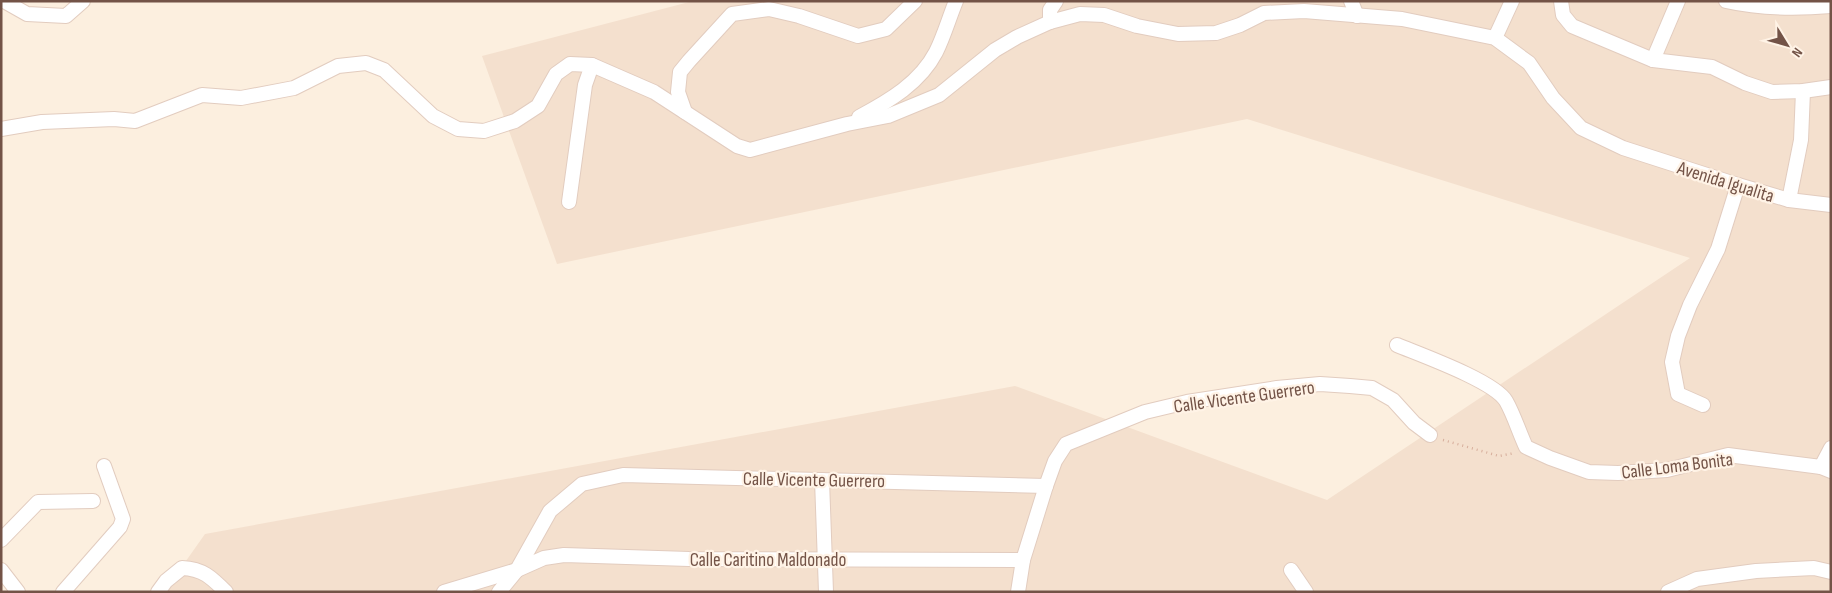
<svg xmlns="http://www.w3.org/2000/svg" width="1832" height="593" font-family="'Sofia Sans Condensed',sans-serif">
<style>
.residential{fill:#f4e0ce}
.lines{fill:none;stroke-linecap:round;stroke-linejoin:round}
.minor-casing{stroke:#e2ccbf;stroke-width:16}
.path{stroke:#d6ad9b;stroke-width:2.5;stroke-dasharray:1 4;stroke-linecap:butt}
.minor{stroke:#fff;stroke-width:14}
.labels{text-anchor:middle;stroke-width:4.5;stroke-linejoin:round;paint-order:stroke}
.street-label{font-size:19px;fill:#735347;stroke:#fff3e6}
</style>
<rect width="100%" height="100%" fill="#fcefdf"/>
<polygon class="residential" points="693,1 1831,1 1831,592 164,592 205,534 1015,386 1327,500 1690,258 1247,119 557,264 482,56"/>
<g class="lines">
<defs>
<g id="minor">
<polyline points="4,1 27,14 66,16 83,1"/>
<polyline points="1351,1 1357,16"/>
<polyline points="1561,1 1563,15 1572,26 1653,60 1712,67 1745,83 1772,92 1803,91 1831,87"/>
<path d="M1726,1C1761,9 1796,9 1831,6"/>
<polyline points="1050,22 1050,10 1056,1"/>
<polyline points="1495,38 1512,1"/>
<polyline points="1653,60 1678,1"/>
<polyline points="685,112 678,92 680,72 689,61 732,14 769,9 799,16 858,36 886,29 915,1"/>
<path d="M859,117C889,101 920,83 936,52C944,36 949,18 956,1"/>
<polyline points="1,129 42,122 114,119 135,121 202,95 241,98 294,88 338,66 366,63 384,70 433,116 458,129 484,131 515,121 538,106 556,74 570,64 592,65 654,92 737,146 750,150 847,124 888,116 939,95 995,50 1017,37 1050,22 1080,14 1104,15 1137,26 1178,34 1216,33 1240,25 1264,13 1304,11 1402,19 1495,38 1529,63 1553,98 1581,128 1623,148 1738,185 1789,200 1831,205"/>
<polyline points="1789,200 1801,140 1803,91"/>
<polyline points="569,202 585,85 592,65"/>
<path d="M1397,345C1421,355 1494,381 1506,401C1514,415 1519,432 1526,447L1550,458L1589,472L1618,473L1667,470L1728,455L1821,467L1831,471"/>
<polyline points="1703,405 1678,394 1672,362 1678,336 1690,305 1718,249 1738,185"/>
<polyline points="1821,467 1831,448"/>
<polyline points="822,480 826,592"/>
<polyline points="1,540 38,502 93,501"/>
<polyline points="1,570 18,592"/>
<polyline points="1291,570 1306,592"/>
<polyline points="63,592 120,527 123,519 104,466"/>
<path d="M158,592L166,581L182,568C203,569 211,577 226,592"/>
<polyline points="444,592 517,570 544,558 564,555 689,559 1023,560"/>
<polyline points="499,592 517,570 550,511 582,484 623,475 1046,486"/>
<polyline points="1018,592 1023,560 1046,486 1055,461 1066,444 1145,412 1187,402 1277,388 1320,384 1350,386 1372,388 1393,400 1414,423 1430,435"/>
<polyline points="1668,592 1697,579 1756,571 1814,568 1831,572"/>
</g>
</defs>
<use href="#minor" class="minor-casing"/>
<polyline class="path" points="1443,440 1499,456 1515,453"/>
<use href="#minor" class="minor"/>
</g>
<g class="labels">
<g class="street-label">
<text transform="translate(1726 181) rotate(17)" y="7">Avenida Igualita</text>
<text transform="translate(1244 396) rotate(-8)" y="7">Calle Vicente Guerrero</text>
<text transform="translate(1677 465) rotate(-7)" y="7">Calle Loma Bonita</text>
<text transform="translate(814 479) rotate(1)" y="7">Calle Vicente Guerrero</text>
<text x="768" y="566">Calle Caritino Maldonado</text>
</g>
</g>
<rect width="1832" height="593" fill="none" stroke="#735347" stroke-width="5"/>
<g transform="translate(1787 45) rotate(127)" stroke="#fff3e6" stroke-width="4" paint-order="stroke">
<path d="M0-4L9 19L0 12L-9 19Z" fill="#735347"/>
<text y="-8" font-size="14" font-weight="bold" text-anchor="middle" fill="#735347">N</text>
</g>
</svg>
